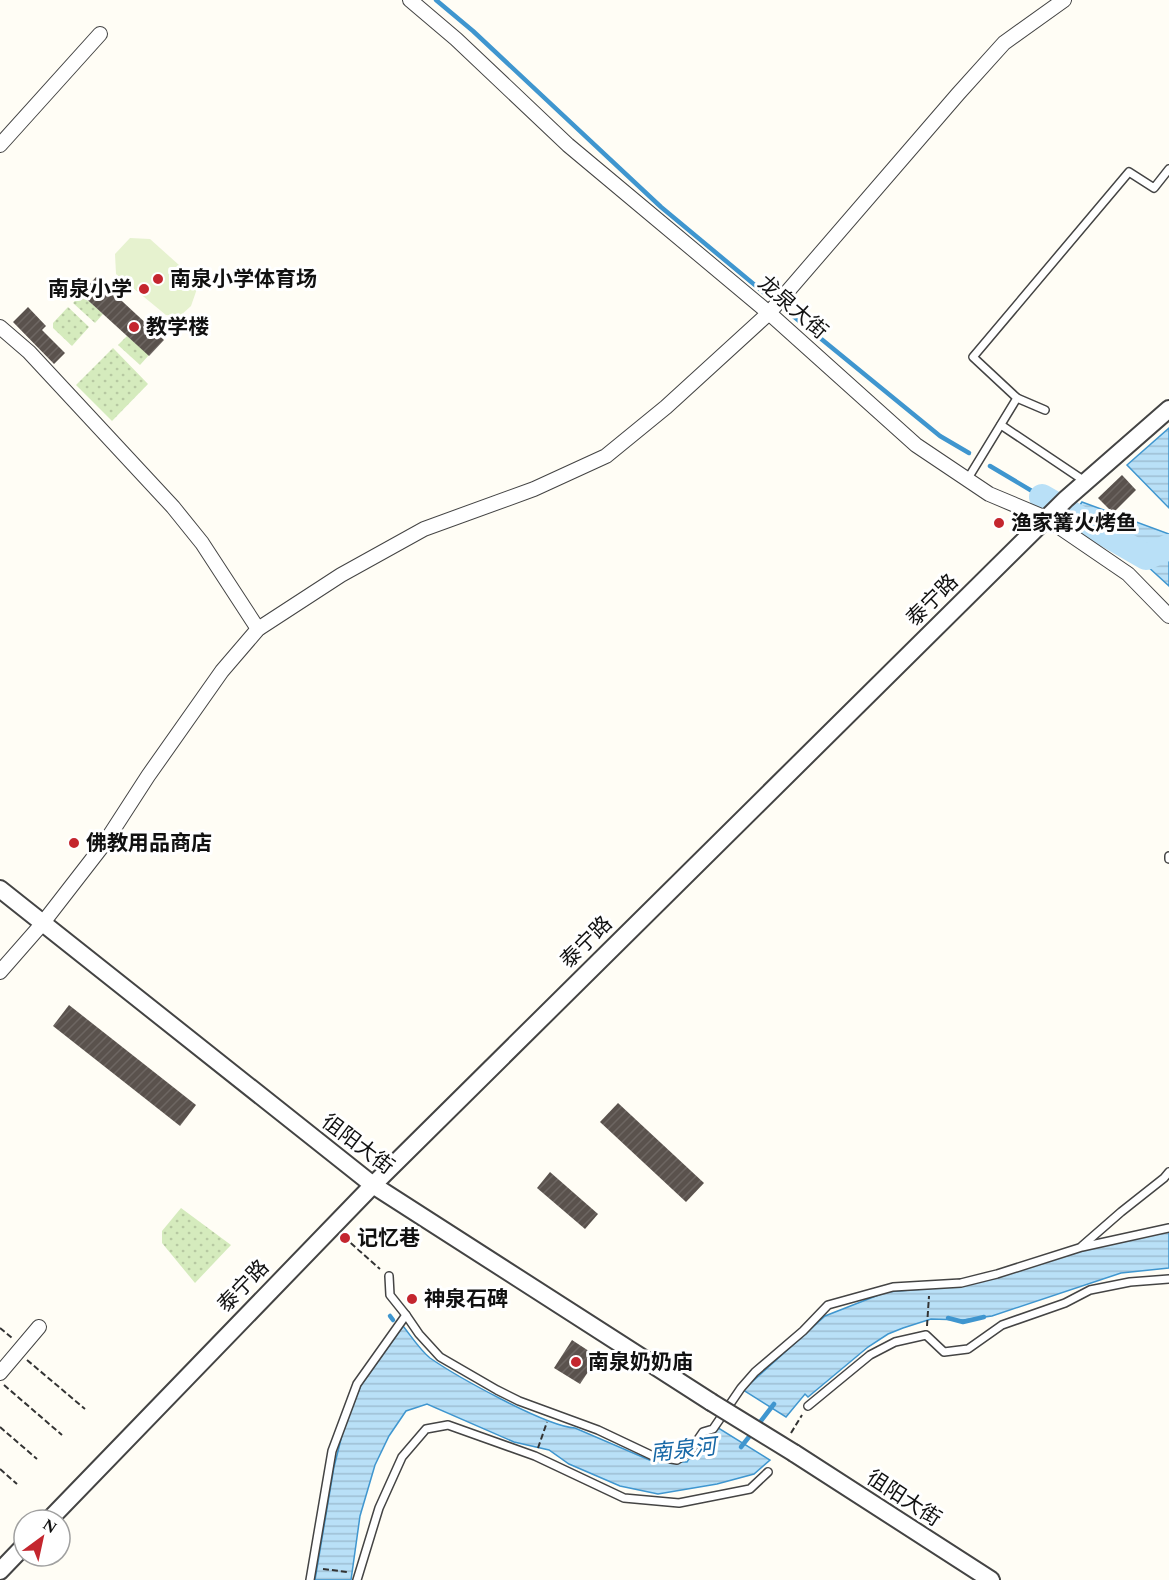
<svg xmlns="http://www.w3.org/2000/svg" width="1169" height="1580" font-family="Spectral,'Noto Sans SC',serif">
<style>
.grass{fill:url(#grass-dots)}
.pitch{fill:#e6f2cf}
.water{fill:url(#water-rules);stroke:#3f96cf;stroke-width:1.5}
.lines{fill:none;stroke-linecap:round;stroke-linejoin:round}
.stream{stroke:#3f96cf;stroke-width:4.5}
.river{stroke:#b9e0f7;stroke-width:26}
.building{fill:url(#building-hatch)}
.service-casing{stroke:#444;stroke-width:10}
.minor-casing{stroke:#444;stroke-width:16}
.tertiary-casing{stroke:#444;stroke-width:20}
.path{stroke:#333;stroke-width:2;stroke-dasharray:6 3;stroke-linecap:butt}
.service{stroke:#fff;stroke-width:7}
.minor{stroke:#fff;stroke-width:14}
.tertiary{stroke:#fff;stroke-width:16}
.tertiary-bridge-casing{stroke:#444;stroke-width:20;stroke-linecap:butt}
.tertiary-bridge{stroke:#fff;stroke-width:16}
.poi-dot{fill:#c4262e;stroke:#fff;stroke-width:2}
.labels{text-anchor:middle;stroke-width:6;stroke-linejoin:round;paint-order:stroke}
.poi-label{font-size:21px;font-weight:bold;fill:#111;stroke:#fff;text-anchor:start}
.street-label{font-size:21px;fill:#111;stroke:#fff}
.water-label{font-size:22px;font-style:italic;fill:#1768a6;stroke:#fff}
</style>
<defs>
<pattern id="grass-dots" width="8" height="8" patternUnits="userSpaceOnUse" patternTransform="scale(1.5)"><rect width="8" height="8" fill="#d5ebbd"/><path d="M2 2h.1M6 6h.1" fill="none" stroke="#b6c8a1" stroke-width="1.8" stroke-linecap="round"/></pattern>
<pattern id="water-rules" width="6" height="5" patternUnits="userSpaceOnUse" patternTransform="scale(1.5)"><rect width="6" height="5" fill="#b9e0f7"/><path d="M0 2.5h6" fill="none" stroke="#9ebfd3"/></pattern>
<pattern id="building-hatch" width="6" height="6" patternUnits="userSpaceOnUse" patternTransform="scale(1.5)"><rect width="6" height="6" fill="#5a524d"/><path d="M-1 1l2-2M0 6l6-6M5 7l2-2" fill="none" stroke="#6d6662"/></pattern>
</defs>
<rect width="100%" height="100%" fill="#fffdf5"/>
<g class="grass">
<polygon points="81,294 103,314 95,323 73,303"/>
<polygon points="68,307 89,327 72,346 53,328 53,323"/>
<polygon points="127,336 149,355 140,365 118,345"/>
<polygon points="113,348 148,384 112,421 76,385"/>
<polygon points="181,1208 231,1245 195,1283 162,1243 162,1231"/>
</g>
<polygon class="pitch" points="130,238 150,239 199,283 191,306 180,316 166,315 116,274 115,254"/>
<g class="water">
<polygon points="1169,428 1169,508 1127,465"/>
<polygon points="1082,502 1169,534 1169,586 1134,554 1092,528 1075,512"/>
<polygon points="1169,1231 1169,1268 1121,1273 992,1316 963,1320 931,1319 903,1328 888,1334 868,1347 808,1397 805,1394 786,1417 743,1390 825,1316 886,1292 960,1286 1084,1249"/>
<path d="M403,1326C411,1336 420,1350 430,1358C456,1376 545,1426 575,1428L654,1462H687L712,1424L770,1460L754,1474L717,1484L658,1494L620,1486L569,1464L549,1450L514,1442L427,1404L406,1411L389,1436L375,1465L360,1516L351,1580H315L334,1467L343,1431L361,1385Z"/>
</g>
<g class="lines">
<g class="stream">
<polyline points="436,0 473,31 661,207 768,296"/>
<polyline points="787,311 940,436 969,453"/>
<polyline points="990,466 1042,497"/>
<polyline points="390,1316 393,1320"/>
<polyline points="948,1318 963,1322 984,1317"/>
<polyline points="757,1426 774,1404"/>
<polyline points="741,1447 752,1433"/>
</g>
<polyline class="river" points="1042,497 1146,557 1169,547"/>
</g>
<g class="building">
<polygon points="96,277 164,340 149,356 81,294"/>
<polygon points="28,307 46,326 42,330 65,353 54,364 13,322"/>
<polygon points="1122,475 1136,490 1113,513 1098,498"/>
<polygon points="69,1005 196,1105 180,1126 53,1026"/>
<polygon points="618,1103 704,1183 686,1202 600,1122"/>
<polygon points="550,1172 598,1214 585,1229 537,1188"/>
<polygon points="572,1340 598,1357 580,1384 554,1368"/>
</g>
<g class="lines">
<defs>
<g id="service">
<polyline points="1045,410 1017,398 973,357 1129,172 1154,188 1169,169"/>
<polyline points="1001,425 1086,482"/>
<polyline points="967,480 1017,398"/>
<polyline points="1169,856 1169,859"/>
<polyline points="1082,1246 1121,1212 1164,1178 1169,1172"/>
<polyline points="389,1276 390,1295 406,1315"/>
<polyline points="808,1406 870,1355 895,1342 926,1335 944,1352 968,1349 1002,1325 1065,1303 1090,1290 1130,1282 1169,1279"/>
<polyline points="310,1580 332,1451 357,1384 406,1315 419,1334 440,1357 497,1390 519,1401 598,1430 653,1456 677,1460 690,1451 703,1432 713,1429 741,1388 755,1372 803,1331 828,1305 893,1287 961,1283 997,1274 1082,1247 1169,1228"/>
<polyline points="357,1580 379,1508 402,1457 426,1429 448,1425 535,1456 624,1498 679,1503 750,1489 768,1472"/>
</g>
<g id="minor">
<polyline points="410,0 456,39 568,145 769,313 916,445 989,494 1046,518 1128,574 1169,616"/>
<polyline points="0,145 100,34"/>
<polyline points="0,327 29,352 173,507 202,543 258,629"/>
<polyline points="0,972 42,924 104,844 148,776 222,671 258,629 341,575 424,529 534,489 606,456 666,407 769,313 958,94 1004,43 1064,0"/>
<polyline points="0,1373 39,1327"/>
</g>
<g id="tertiary">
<polyline points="0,889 373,1185 711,1402"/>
<polyline points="794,1453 991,1580"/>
<polyline points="49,1520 373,1185 1066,499 1169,409"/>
<polyline points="0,1571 24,1546"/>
</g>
</defs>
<use href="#service" class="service-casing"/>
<use href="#minor" class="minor-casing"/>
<use href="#tertiary" class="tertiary-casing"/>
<g class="path">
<polyline points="344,1237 380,1269"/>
<polyline points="927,1326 929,1296"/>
<polyline points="0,1328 12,1338"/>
<polyline points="27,1360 85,1409"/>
<polyline points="4,1385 62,1435"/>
<polyline points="0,1427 37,1459"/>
<polyline points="791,1433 802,1415"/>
<polyline points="538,1448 547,1422"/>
<polyline points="0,1469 17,1484"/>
<polyline points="323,1569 347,1572"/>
</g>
<use href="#service" class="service"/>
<use href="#minor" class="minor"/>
<use href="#tertiary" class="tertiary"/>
<defs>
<polyline id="tertiary-bridge" points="711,1402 794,1453"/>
</defs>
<use href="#tertiary-bridge" class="tertiary-bridge-casing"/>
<use href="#tertiary-bridge" class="tertiary-bridge"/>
</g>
<g class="poi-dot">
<circle cx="158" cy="279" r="6"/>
<circle cx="144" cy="289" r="6"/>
<circle cx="134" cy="327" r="6"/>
<circle cx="999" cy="523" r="6"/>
<circle cx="74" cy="843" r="6"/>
<circle cx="345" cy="1238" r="6"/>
<circle cx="412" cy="1299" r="6"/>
<circle cx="576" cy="1362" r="6"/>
</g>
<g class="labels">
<g class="poi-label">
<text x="170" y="286">南泉小学体育场</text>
<text x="132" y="296" text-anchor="end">南泉小学</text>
<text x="146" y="334">教学楼</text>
<text x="1011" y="530">渔家篝火烤鱼</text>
<text x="86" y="850">佛教用品商店</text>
<text x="357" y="1245">记忆巷</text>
<text x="424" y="1306">神泉石碑</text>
<text x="588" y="1369">南泉奶奶庙</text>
</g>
<g class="street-label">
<text transform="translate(793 307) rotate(41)" y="7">龙泉大街</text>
<text transform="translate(932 600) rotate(-45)" y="7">泰宁路</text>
<text transform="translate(586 942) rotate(-45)" y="7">泰宁路</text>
<text transform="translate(358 1144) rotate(37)" y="7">徂阳大街</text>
<text transform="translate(243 1286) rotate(-46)" y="7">泰宁路</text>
<text transform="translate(904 1498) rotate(33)" y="7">徂阳大街</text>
</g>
<g class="water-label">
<text transform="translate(683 1449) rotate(-6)" y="8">南泉河</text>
</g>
</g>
<g transform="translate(42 1538) rotate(33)"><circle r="28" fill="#ffffff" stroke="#a0a0a0" stroke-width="1.5"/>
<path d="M0-4.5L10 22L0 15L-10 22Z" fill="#c4262e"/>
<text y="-9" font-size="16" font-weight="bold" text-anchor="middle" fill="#111111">N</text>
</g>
</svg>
